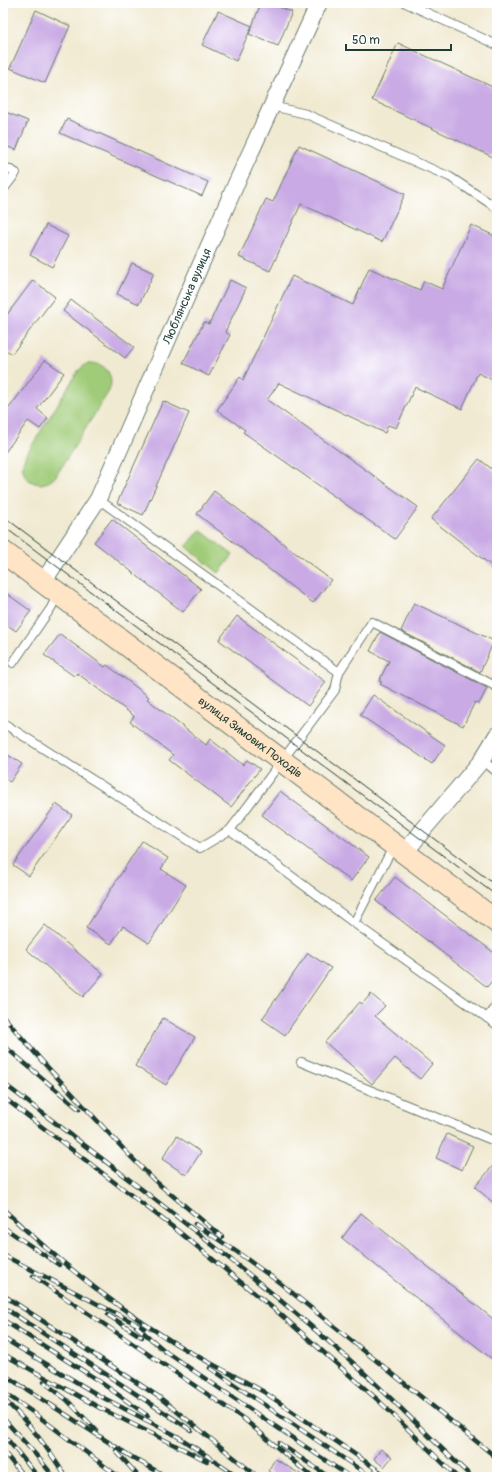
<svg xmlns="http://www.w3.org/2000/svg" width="500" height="1480" font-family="Pangolin,sans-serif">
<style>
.green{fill:#a0cc79;stroke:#608456}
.building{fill:#c9aae5}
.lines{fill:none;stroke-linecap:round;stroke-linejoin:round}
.service-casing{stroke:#687a6b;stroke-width:10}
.minor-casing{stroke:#687a6b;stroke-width:18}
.secondary-casing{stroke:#687a6b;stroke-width:24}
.service{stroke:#fff;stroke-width:8}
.minor{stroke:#fff;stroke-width:16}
.secondary{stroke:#ffe4c6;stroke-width:22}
.tram{stroke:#1f3d34;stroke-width:1}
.rail-casing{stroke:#1f3d34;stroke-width:4.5}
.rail{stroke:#fff;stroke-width:3;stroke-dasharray:9;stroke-linecap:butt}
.labels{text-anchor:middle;stroke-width:3.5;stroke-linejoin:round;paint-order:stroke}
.street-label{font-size:12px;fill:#1f3d34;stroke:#fff}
</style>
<rect width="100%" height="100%" fill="#fff"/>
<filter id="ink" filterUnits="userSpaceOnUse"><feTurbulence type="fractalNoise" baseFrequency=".025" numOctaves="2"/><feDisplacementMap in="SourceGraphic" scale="8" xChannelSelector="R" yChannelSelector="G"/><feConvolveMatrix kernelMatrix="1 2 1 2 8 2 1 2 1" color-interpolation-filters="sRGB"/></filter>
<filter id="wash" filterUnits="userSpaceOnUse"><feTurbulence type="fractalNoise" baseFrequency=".012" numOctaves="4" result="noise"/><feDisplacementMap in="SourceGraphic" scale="16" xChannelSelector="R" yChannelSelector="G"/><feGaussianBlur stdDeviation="0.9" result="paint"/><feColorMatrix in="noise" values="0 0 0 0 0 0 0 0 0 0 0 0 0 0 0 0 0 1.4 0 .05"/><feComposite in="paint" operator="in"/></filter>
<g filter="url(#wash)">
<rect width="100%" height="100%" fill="#f1ead2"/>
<g class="green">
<path d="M90,363C106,363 115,376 109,391L56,476C40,494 15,478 25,457L78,371L86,364Z"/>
<polygon points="200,530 233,555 219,573 186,547"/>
</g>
<g id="blocks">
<g class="building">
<polygon points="261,3 269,3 292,12 278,46 249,34"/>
<polygon points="36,10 70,26 45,83 10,68"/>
<polygon points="218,11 252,26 236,61 202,45"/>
<polygon points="398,43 497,89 497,159 372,100"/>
<polygon points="3,111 28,121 16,150 3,145"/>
<polygon points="67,119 208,182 202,196 60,133"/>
<polygon points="299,145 405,194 382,242 301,204 270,271 239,257 266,199 273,202"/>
<polygon points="46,225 68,236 52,267 30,255"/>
<polygon points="471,225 497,237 497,382 478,373 462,409 415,387 396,428 388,425 385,433 279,383 267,400 418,507 395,539 243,432 245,430 217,410 240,377 243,380 292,276 353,305 369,268 420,290 424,281 442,289"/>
<polygon points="132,263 154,273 139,304 117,294"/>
<polygon points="33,280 55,297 12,354 3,348 3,320"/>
<polygon points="230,280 246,288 225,332 230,335 209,376 183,363 204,322 209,324"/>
<polygon points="71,300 134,347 125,358 63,311"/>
<polygon points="45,360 64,373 37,409 48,418 40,429 28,421 3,455 3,416"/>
<polygon points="163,401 189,413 143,515 117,503"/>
<polygon points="479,459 497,473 497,570 431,519"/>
<polygon points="214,491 331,580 313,603 197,514"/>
<polygon points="112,519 201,589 183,612 94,542"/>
<polygon points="3,591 31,611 16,631 3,622"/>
<polygon points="414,603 494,641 480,672 401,631"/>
<polygon points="237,616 326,682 308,706 219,640"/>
<polygon points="380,632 487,688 479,704 475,702 463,726 380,684 382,682 379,681 389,661 370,651"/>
<polygon points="60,634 105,667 107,665 149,697 147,699 206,745 210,739 243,765 247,760 260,769 231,807 169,760 173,755 130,722 134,716 77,673 74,676 44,655"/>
<polygon points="373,695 445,745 432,764 360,715"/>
<polygon points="3,752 22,764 10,782 3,777"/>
<polygon points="280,791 369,857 351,881 262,815"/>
<polygon points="56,804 72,815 29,876 13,865"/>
<polygon points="142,841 168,858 161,869 186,885 149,943 123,926 111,944 86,928"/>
<polygon points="395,877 497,955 497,974 487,987 376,901"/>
<polygon points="45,925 103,974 83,997 26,949"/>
<polygon points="308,953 331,968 285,1035 262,1019"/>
<polygon points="371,994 385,1006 375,1016 432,1064 420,1079 395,1058 372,1084 325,1042 360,1002 362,1004"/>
<polygon points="163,1018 195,1037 166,1085 135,1066"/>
<polygon points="447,1134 473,1146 462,1170 436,1158"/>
<polygon points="177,1136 201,1152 186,1175 162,1159"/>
<polygon points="497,1161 497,1206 475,1187"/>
<polygon points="361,1213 497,1322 497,1363 342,1238"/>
<polygon points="381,1449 392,1457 384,1467 374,1459"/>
<polygon points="275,1459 305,1477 278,1477 268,1471"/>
</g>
</g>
</g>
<g filter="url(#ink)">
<use href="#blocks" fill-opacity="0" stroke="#687a6b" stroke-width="1"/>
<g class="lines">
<defs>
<g id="service">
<polyline points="406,3 497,45"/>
<polyline points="272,106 306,114 450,177 497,208"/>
<polyline points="3,166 16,173 3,190"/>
<polyline points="98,499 339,672 372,622 497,687"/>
<polyline points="13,663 51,608 58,594"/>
<polyline points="3,723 200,848 230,830 354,923 497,1025"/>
<polyline points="482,760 497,772"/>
<polyline points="230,830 335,690 339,672"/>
<polyline points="354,923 394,845"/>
<polyline points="487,1018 497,1004"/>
<polyline points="301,1062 497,1142"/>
</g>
<g id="minor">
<path id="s1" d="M43,582L98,499L236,184L319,3"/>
<polyline points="405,853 423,830 482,760 497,735"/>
</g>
<g id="secondary">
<path id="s2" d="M3,552L497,922"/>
</g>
</defs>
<use href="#service" class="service-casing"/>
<use href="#minor" class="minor-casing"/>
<use href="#secondary" class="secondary-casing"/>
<use href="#service" class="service"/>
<use href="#minor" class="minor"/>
<use href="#secondary" class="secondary"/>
<g class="tram">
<polyline points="3,516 497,886"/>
<polyline points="3,526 497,896"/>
</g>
<defs>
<g id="rail">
<polyline points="3,1016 41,1060 130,1156 154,1180 222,1237"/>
<polyline points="3,1045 79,1109"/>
<path d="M3,1083C118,1171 234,1258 343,1354C388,1393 428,1437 472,1477"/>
<polyline points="3,1097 178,1231 280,1314 379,1401 457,1477"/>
<path d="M3,1209C56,1259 114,1306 176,1344C204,1361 235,1375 264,1392L388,1477"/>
<polyline points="195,1224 237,1252 280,1283 497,1458"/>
<polyline points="3,1227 59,1265"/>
<polyline points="3,1255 144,1328"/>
<polyline points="33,1276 244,1419 312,1477"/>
<polyline points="3,1295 159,1397 258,1477"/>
<polyline points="3,1307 191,1430"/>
<polyline points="108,1315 142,1337"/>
<polyline points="3,1320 96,1379 148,1416"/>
<polyline points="136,1326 166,1352 350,1477"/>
<polyline points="3,1338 98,1395 177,1436 239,1477"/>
<polyline points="3,1354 100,1408 207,1461"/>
<polyline points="210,1368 371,1477"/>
<polyline points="3,1374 130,1456 167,1477"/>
<polyline points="44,1382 67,1400 97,1431"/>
<polyline points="3,1392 34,1413 119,1477"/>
<path d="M3,1399C30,1423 46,1446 66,1477"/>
<polyline points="3,1418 36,1455 54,1477"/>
<polyline points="3,1434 38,1477"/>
<polyline points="279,1443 329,1477"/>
<polyline points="3,1451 24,1477"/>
<polyline points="116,1451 139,1477"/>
<polyline points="3,1475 5,1477"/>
</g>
</defs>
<use href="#rail" class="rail-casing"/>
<use href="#rail" class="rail"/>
</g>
</g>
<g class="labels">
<g class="street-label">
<text dy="4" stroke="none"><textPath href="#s1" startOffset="321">Люблянська вулиця</textPath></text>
<text dy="4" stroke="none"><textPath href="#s2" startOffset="309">вулиця Зимових Походів</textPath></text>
</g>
</g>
<rect width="500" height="1480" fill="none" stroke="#fff" stroke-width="16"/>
<path d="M346 44v6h105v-6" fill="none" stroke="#1f3d34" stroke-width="2"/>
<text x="352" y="44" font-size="12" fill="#1f3d34" stroke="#ffffff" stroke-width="3" paint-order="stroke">50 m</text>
</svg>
